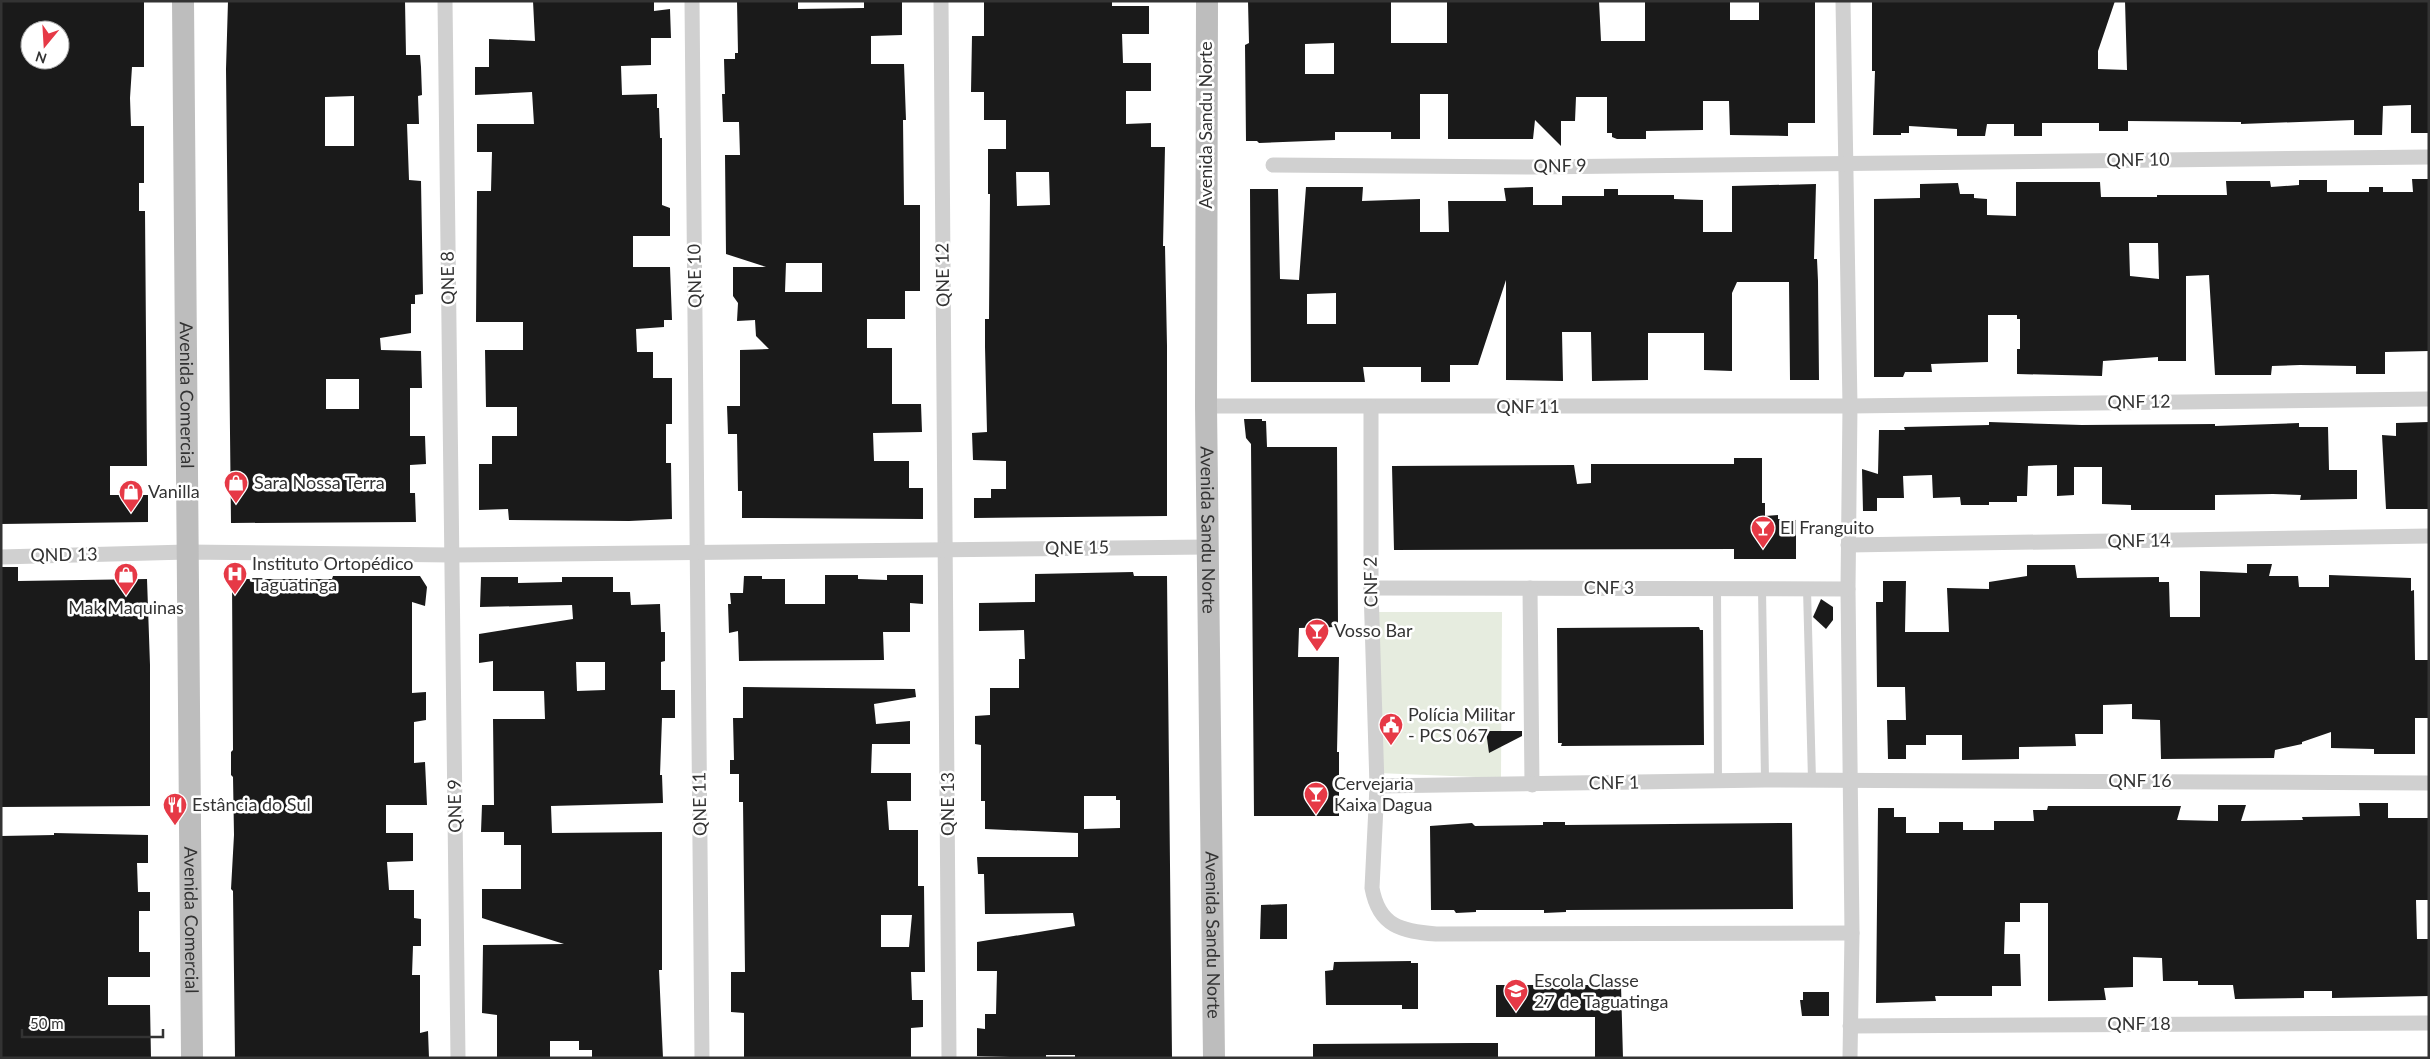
<svg xmlns="http://www.w3.org/2000/svg" width="2430" height="1059" font-family="Lato,sans-serif">
<style>
.green{fill:#e6ecdf}
.building{fill:#1a1a1a;fill-rule:evenodd}
.lines{fill:none;stroke-linecap:round;stroke-linejoin:round}
.service{stroke:#d0d0d0;stroke-width:8}
.minor{stroke:#d0d0d0;stroke-width:15}
.secondary{stroke:#bdbdbd;stroke-width:22}
.labels{text-anchor:middle;stroke-width:5;stroke-linejoin:round;paint-order:stroke}
.street-label{font-size:18px;fill:#333;stroke:#fff}
.poi-label{font-size:18px;fill:#333;stroke:#fff;text-anchor:start}
</style>
<rect width="100%" height="100%" fill="#fff"/>
<polygon class="green" points="1374,612 1502,612 1501,778 1377,773"/>
<g class="building">
<path d="M1,1H144V67H132L130,98L131,126H144V183H139V211H145L147,466H110V495H148V522L1,524ZM30,30H60V60H30Z"/>
<path d="M228,1H405L406,55H420L421,67L422,95L418,96L419,124H407L409,180L421,181L423,294L415,295V304H411V333L380,338L381,350L421,351L422,388H410V436H425L426,464L410,465V493H415L416,522L231,523L226,69ZM354,96V146H325V97ZM326,379H359V409H326Z"/>
<polygon points="533,1 654,1 654,11 670,9 671,38 651,38 651,65 621,66 622,95 657,94 657,108 659,108 660,138 662,138 662,205 670,208 670,236 633,236 633,267 670,267 672,320 664,320 664,327 636,329 637,352 653,352 653,378 672,378 672,424 666,424 666,463 671,463 672,519 629,521 509,520 508,509 479,510 479,464 492,464 492,436 517,436 517,407 486,407 485,350 523,350 523,322 476,322 477,191 491,191 492,152 477,152 477,124 534,124 532,92 475,95 475,67 489,67 489,39 535,41"/>
<path d="M737,1H798V9L864,8V1H902V35L871,36V64H904L906,120H903L904,205H920V291H905V319H867V348H892V404H921L922,432L873,433L874,461H909V488H923V519L742,518V491H738L737,434H728L727,406H740V350L769,349L756,336L755,320L737,321L738,303L733,296V267H766L726,254L725,155H740L739,122H723L722,94H725L724,59H735V53H738ZM786,263H822V292H785Z"/>
<path d="M984,1H1112V6H1149V34H1122L1123,63H1151V91H1126V124L1151,123V147H1165L1163,246H1165L1167,346V516L974,518V498H991V489H1006V461L973,460L972,433L987,432L985,347V319H989L990,194H988V149H1006V120H984V92H971L972,36H984ZM1016,172H1049L1050,205L1017,206Z"/>
<path d="M1248,1H1391V43H1447V1H1599L1601,41H1645V1H1730V20H1759V1H1815V123H1788V136L1730,135L1729,101H1703V130L1646,131V139H1617L1612,137V133H1607V97H1576L1575,121H1561V146L1535,120L1533,139H1448V94H1420V139H1391V132H1335V140L1259,143L1257,141H1246L1245,45L1249,43ZM1334,43V74H1305V44Z"/>
<polygon points="1872,1 2115,1 2098,51 2098,69 2127,70 2125,1 2429,1 2429,133 2411,133 2411,105 2383,106 2382,135 2354,135 2354,120 2241,124 2241,122 2128,121 2128,131 2099,131 2099,123 2042,123 2042,136 2014,136 2014,124 1987,124 1985,136 1957,136 1957,129 1909,126 1909,133 1901,133 1901,135 1873,135 1875,71 1872,71"/>
<path d="M2412,179H2429V351L2385,352V374H2356V366L2300,365L2272,366L2271,375H2215L2209,275L2186,276V361H2158V357L2103,361L2102,376L2017,374V349H2020V319H2017V315H1988V362L1931,364L1932,372H1905L1903,377H1874V199L1920,198V184L1958,183L1960,194H1974V198L1987,199V215L2016,216V182H2100L2101,197H2157V195H2227L2226,181H2270L2271,187L2299,185V180H2327V192H2369V187H2383V192H2413ZM2129,243H2158L2159,279L2130,276Z"/>
<path d="M1816,184L1814,259H1817L1818,281L1819,380H1790L1789,282H1737L1732,293V371L1704,370V333H1648V380L1592,381L1591,332H1562L1563,381L1506,380V280L1478,365H1450V382H1421V367H1363L1365,382H1251L1250,189H1278L1280,279L1299,280L1306,187H1363L1362,201L1420,199V232H1449L1448,201H1506L1504,188L1533,187V205H1562V196H1604V189H1618V195H1674V199L1703,200V232H1732V186ZM1336,293V324H1307V294Z"/>
<polygon points="1244,419 1262,419 1262,421 1266,421 1267,447 1337,447 1338,627 1299,628 1298,657 1339,657 1337,752 1339,752 1339,816 1254,816 1251,444 1246,438"/>
<polygon points="1989,422 2082,425 2215,424 2215,426 2299,423 2299,427 2328,427 2329,470 2357,470 2357,499 2300,500 2301,495 2273,494 2215,495 2215,510 2131,510 2131,505 2102,504 2102,467 2074,467 2074,495 2057,496 2057,465 2028,466 2027,496 2017,496 2017,502 1989,502 1989,505 1961,505 1960,497 1933,498 1932,475 1903,476 1904,498 1877,498 1877,511 1863,511 1862,469 1878,474 1879,430 1905,430 1904,427 1989,425"/>
<polygon points="2429,422 2429,509 2386,509 2382,435 2396,436 2396,423"/>
<polygon points="1734,458 1762,458 1762,503 1765,503 1765,516 1778,515 1778,519 1796,520 1796,559 1734,559 1734,549 1394,550 1392,466 1574,465 1577,484 1591,483 1591,464 1734,464"/>
<polygon points="2247,564 2272,564 2269,576 2298,576 2299,587 2329,587 2329,575 2411,578 2411,591 2414,590 2415,660 2429,660 2429,710 2428,718 2415,718 2415,754 2374,754 2374,749 2331,748 2331,732 2302,742 2302,744 2275,750 2274,758 2161,759 2160,720 2132,719 2132,704 2103,705 2103,734 2075,734 2076,746 2019,747 2019,759 1962,760 1962,735 1926,735 1926,745 1906,745 1906,759 1888,759 1887,720 1906,720 1905,687 1877,687 1876,602 1883,602 1883,581 1906,581 1905,632 1949,632 1947,588 1989,589 1989,582 2027,576 2027,565 2075,565 2077,578 2159,577 2159,582 2169,582 2170,617 2200,617 2200,571 2247,573"/>
<polygon points="1,567 18,567 18,581 147,579 150,665 150,806 1,807"/>
<path d="M1133,572L1134,576H1167L1172,1058H1075V1055H1046V1058L977,1056V1028L985,1029V1014H996L997,971H977V942L1075,926L1073,913L985,914L984,874H978L977,857H1078V833L985,829V801H981V745L975,744V716L990,715V688H1019V659H1025L1024,630L979,631V603L1035,602V574ZM1084,796H1116V800H1120V828L1084,829Z"/>
<polygon points="825,575 858,575 858,579 887,580 887,575 923,575 923,604 910,603 910,632 883,632 884,660 739,661 738,631 729,633 728,604 731,604 730,593 743,593 744,576 762,576 762,579 785,579 785,604 825,604"/>
<polygon points="333,576 420,576 427,587 425,606 412,602 412,693 426,692 426,720 414,722 414,763 425,762 427,805 386,805 386,833 413,833 413,861 387,862 389,890 414,890 414,918 421,919 421,946 413,946 412,975 420,975 420,1033 428,1031 429,1058 235,1058 233,891 231,889 234,835 233,777 231,775 231,752 233,750 232,579 332,579"/>
<path d="M481,577H518V583L562,582V577H613V592H630L631,605L660,604L661,632H665V661L661,662V690H675V718H662L660,775H662L663,803L551,806L552,833L662,832V970H659L663,1058H592V1050H579V1041H550V1058H497V1015L482,1013L483,945L564,944L482,918V889H521V845H504V832H481L482,805H494L493,719H545L544,691H493V661L479,663V634L573,619L572,605L480,607ZM576,662H605V690L577,691Z"/>
<polygon points="1821,599 1833,607 1833,620 1826,629 1813,617"/>
<polygon points="1699,627 1700,630 1703,630 1704,745 1561,746 1562,743 1558,743 1557,628"/>
<path d="M743,687L915,689L916,697L874,704L876,724L910,721V744H872L871,773H911V801H887L889,830H918V886H924L925,972H911L912,1000H923V1027L911,1028V1058H744V1013L731,1012V972H745L743,802H739V774H730V760H734L733,718H743ZM881,915H912L909,947H881Z"/>
<polygon points="1486,731 1522,731 1522,736 1489,753"/>
<polygon points="2359,803 2388,803 2388,818 2429,818 2429,900 2416,900 2417,939 2429,939 2429,996 2332,998 2332,991 2304,991 2304,998 2235,999 2233,985 2198,985 2198,981 2163,981 2162,958 2133,957 2133,987 2104,988 2106,1000 2048,1001 2048,903 2020,903 2020,922 2005,922 2004,954 2020,954 2021,986 1992,986 1992,996 1935,996 1936,1001 1876,1003 1878,808 1894,808 1894,817 1906,817 1906,833 1939,833 1939,822 1963,822 1963,830 1994,830 1994,821 2034,821 2033,810 2047,810 2048,806 2181,806 2177,820 2218,821 2218,805 2246,805 2241,821 2303,820 2302,817 2360,816"/>
<polygon points="1543,822 1565,822 1565,825 1792,823 1793,909 1566,910 1566,912 1544,913 1544,910 1476,910 1476,912 1456,913 1454,910 1431,910 1430,826 1472,823 1475,826 1543,825"/>
<polygon points="54,833 148,835 148,863 137,863 138,892 150,892 150,911 139,911 139,952 150,952 150,977 108,977 108,1005 150,1005 151,1058 1,1058 1,836 54,835"/>
<polygon points="1287,904 1287,939 1260,939 1261,905"/>
<polygon points="1411,961 1411,963 1418,963 1418,1009 1402,1009 1402,1005 1326,1005 1325,971 1333,970 1334,962"/>
<polygon points="1496,985 1621,985 1623,1058 1595,1058 1595,1017 1496,1017"/>
<polygon points="1803,992 1829,992 1829,1016 1802,1016 1800,1000 1803,1000"/>
<polygon points="1472,1043 1498,1043 1498,1058 1313,1058 1313,1044"/>
</g>
<g class="lines">
<g class="service">
<polyline points="1717,589 1718,780"/>
<polyline points="1762,589 1765,780"/>
<polyline points="1807,589 1812,780"/>
</g>
<g class="minor">
<polyline points="445,1 458,1058"/>
<polyline points="692,1 702,1058"/>
<polyline points="941,1 949,1058"/>
<polyline points="1843,1 1850,406 1848,589 1852,933 1850,1058"/>
<polyline points="1273,165 1534,167 2429,157"/>
<polyline points="1206,406 1850,406 2429,399"/>
<path d="M1371,407V588L1377,786L1372,888C1379,927 1402,931 1436,934L1852,933"/>
<polyline points="1848,545 2429,536"/>
<polyline points="1,557 187,552 452,555 1208,547"/>
<polyline points="1371,588 1848,589"/>
<polyline points="1530,588 1532,785"/>
<polyline points="1377,786 1765,780 2429,783"/>
<polyline points="1850,1026 2429,1023"/>
</g>
<g class="secondary">
<path id="s1" d="M183,1L192,1058"/>
<path id="s2" d="M1207,1L1206,406L1214,1058"/>
</g>
</g>
<defs>
<symbol id="shop-pin" viewBox="-11 -11 22 30"><path d="M0 17L-7.5 6A9.5 9.5 0 1 1 7.5 6Z" fill="#e63946" stroke="#fff"/><path d="M-5-2.5h2.3a2.7 3.5 0 0 1 5.4 0H5L5.5 6h-11ZM-1.5-2.5h3a1.5 2.3 0 0 0-3 0Z" fill="#fff"/></symbol>
<symbol id="bar-pin" viewBox="-11 -11 22 30"><path d="M0 17L-7.5 6A9.5 9.5 0 1 1 7.5 6Z" fill="#e63946" stroke="#fff"/><path d="M-6-5H6L.8 .8V4.5H3.5V6h-7V4.5H-.8V.8Z" fill="#fff"/></symbol>
<symbol id="hospital-pin" viewBox="-11 -11 22 30"><path d="M0 17L-7.5 6A9.5 9.5 0 1 1 7.5 6Z" fill="#e63946" stroke="#fff"/><path d="M-5-5h3v3.5h4V-5h3V5h-3V1.5h-4V5h-3Z" fill="#fff"/></symbol>
<symbol id="civic-pin" viewBox="-11 -11 22 30"><path d="M0 17L-7.5 6A9.5 9.5 0 1 1 7.5 6Z" fill="#e63946" stroke="#fff"/><path d="M-.6-6.5H3V-4.5H.6V-3L4-1V1h2V6H-6V1h2V-1L-.6-3ZM-1.2 2.5V6h2.4V2.5Z" fill="#fff"/></symbol>
<symbol id="restaurant-pin" viewBox="-11 -11 22 30"><path d="M0 17L-7.5 6A9.5 9.5 0 1 1 7.5 6Z" fill="#e63946" stroke="#fff"/><path d="M-5-6h1v4h1v-4h1v4h1v-4h1v5L-1.5 .5V6h-2V.5L-5-1ZM5-6V6H3V1.5H1.5Q1.5-4 5-6Z" fill="#fff"/></symbol>
<symbol id="school-pin" viewBox="-11 -11 22 30"><path d="M0 17L-7.5 6A9.5 9.5 0 1 1 7.5 6Z" fill="#e63946" stroke="#fff"/><path d="M0-5L7-2L0 1L-7-2ZM-4 1L0 2.5L4 1V4Q0 6-4 4Z" fill="#fff"/></symbol>
</defs>
<g fill-rule="evenodd">
<use href="#shop-pin" x="222" y="469" width="28" height="38"/>
<use href="#shop-pin" x="117" y="478" width="28" height="38"/>
<use href="#bar-pin" x="1749" y="514" width="28" height="38"/>
<use href="#hospital-pin" x="221" y="560" width="28" height="38"/>
<use href="#shop-pin" x="112" y="561" width="28" height="38"/>
<use href="#bar-pin" x="1303" y="617" width="28" height="38"/>
<use href="#civic-pin" x="1377" y="711" width="28" height="38"/>
<use href="#bar-pin" x="1302" y="780" width="28" height="38"/>
<use href="#restaurant-pin" x="161" y="791" width="28" height="38"/>
<use href="#school-pin" x="1502" y="977" width="28" height="38"/>
</g>
<g class="labels">
<g class="street-label">
<text transform="translate(1206 125) rotate(-90)" y="6">Avenida Sandu Norte</text>
<text transform="translate(2138 160) rotate(-1)" y="6">QNF 10</text>
<text transform="translate(1560 166) rotate(-1)" y="6">QNF 9</text>
<text transform="translate(943 275) rotate(-91)" y="6">QNE 12</text>
<text transform="translate(695 276) rotate(-91)" y="6">QNE 10</text>
<text transform="translate(448 278) rotate(-91)" y="6">QNE 8</text>
<text dy="6" stroke="none"><textPath href="#s1" startOffset="394">Avenida Comercial</textPath></text>
<text transform="translate(2139 402) rotate(-1)" y="6">QNF 12</text>
<text x="1528" y="413">QNF 11</text>
<text dy="6" stroke="none"><textPath href="#s2" startOffset="529">Avenida Sandu Norte</textPath></text>
<text transform="translate(2139 541) rotate(-1)" y="6">QNF 14</text>
<text transform="translate(1077 548) rotate(-1)" y="6">QNE 15</text>
<text transform="translate(64 555) rotate(-1)" y="6">QND 13</text>
<text transform="translate(1371 582) rotate(-91)" y="6">CNF 2</text>
<text x="1609" y="594">CNF 3</text>
<text x="2140" y="787">QNF 16</text>
<text transform="translate(1614 783) rotate(-1)" y="6">CNF 1</text>
<text transform="translate(700 804) rotate(-91)" y="6">QNE 11</text>
<text transform="translate(948 804) rotate(-90)" y="6">QNE 13</text>
<text transform="translate(455 806) rotate(-91)" y="6">QNE 9</text>
<text dy="6" stroke="none"><textPath href="#s1" startOffset="919">Avenida Comercial</textPath></text>
<text dy="6" stroke="none"><textPath href="#s2" startOffset="934">Avenida Sandu Norte</textPath></text>
<text x="2139" y="1030">QNF 18</text>
</g>
<g class="poi-label">
<text x="254" y="489">Sara Nossa Terra</text>
<text x="148" y="498">Vanilla</text>
<text x="1780" y="534">El Franguito</text>
<text x="252" y="570">Instituto Ortopédico<tspan x="252" dy="21">Taguatinga</tspan></text>
<text x="126" y="614" text-anchor="middle">Mak Maquinas</text>
<text x="1334" y="637">Vosso Bar</text>
<text x="1408" y="721">Polícia Militar<tspan x="1408" dy="21">- PCS 067</tspan></text>
<text x="1334" y="790">Cervejaria<tspan x="1334" dy="21">Kaixa Dagua</tspan></text>
<text x="192" y="811">Estância do Sul</text>
<text x="1534" y="987">Escola Classe<tspan x="1534" dy="21">27 de Taguatinga</tspan></text>
</g>
</g>
<rect width="2430" height="1059" fill="none" stroke="#333333" stroke-width="5"/>
<g transform="translate(45 45) rotate(198)"><circle r="24" fill="#ffffff" stroke="#adadad"/>
<path d="M0-4L9 19L0 12L-9 19Z" fill="#e63946"/>
<text y="-8" font-size="14" font-weight="bold" text-anchor="middle" fill="#333333">N</text>
</g>
<path d="M22 1029v8h141v-8" fill="none" stroke="#333333" stroke-width="2.5"/>
<text x="30" y="1029" font-size="15" fill="#333333" stroke="#ffffff" stroke-width="4" paint-order="stroke">50 m</text>
</svg>
